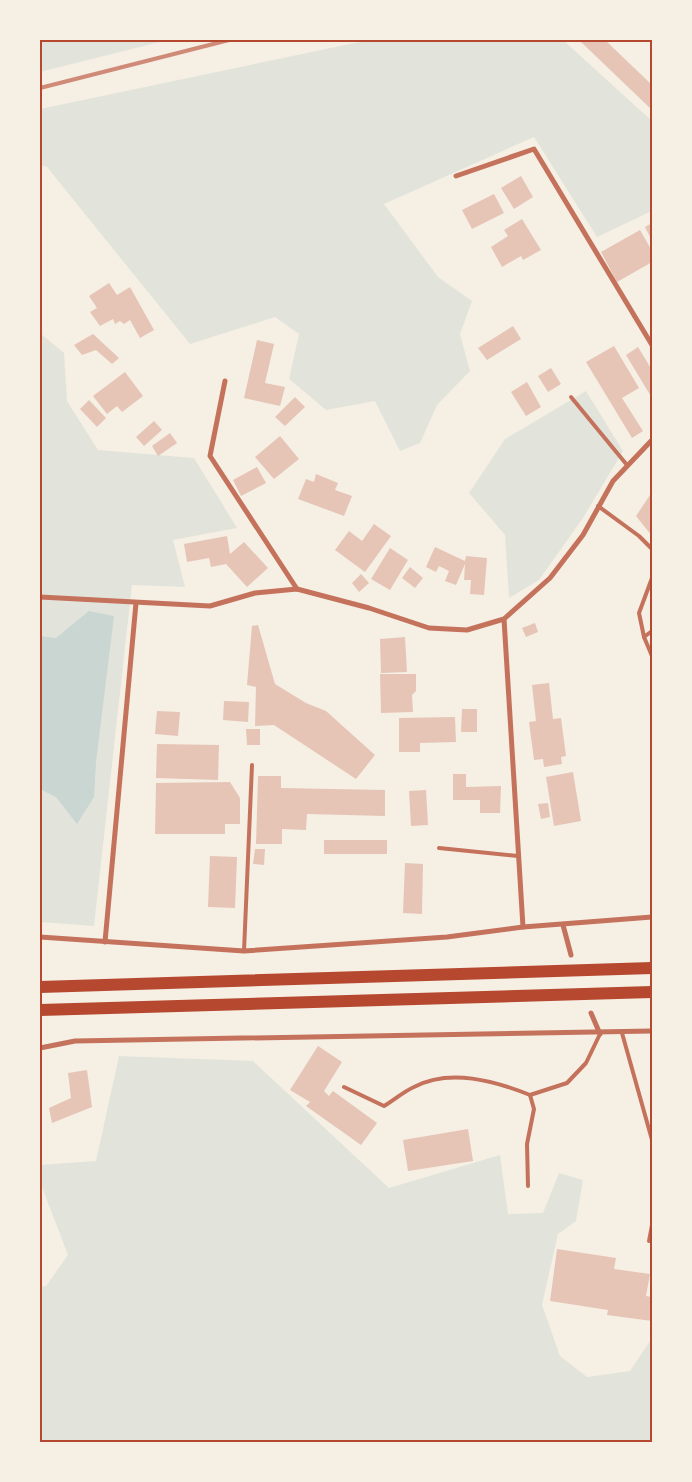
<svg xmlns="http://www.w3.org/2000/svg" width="692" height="1482" font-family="Lato,sans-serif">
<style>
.green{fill:#e2e4dc}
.water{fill:#c9d6d2}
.building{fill:#e6c5b7}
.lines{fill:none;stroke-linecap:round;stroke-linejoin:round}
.service{stroke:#c5725c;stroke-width:4}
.minor{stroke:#c5725c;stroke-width:5}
.trunk{stroke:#b5482f;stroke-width:12}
.rail{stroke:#cf8b77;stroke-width:4}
.neatline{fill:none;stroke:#b5482f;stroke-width:2}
</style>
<rect width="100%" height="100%" fill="#f6efe4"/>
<g class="green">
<polygon points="40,40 168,40 40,72"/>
<polygon points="369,40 563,40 652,121 652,211 597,237 534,137 384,204 438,277 472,301 460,334 470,371 437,405 420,443 400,451 375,401 326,410 289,379 299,334 275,317 190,344 47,167 40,165 40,109"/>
<polygon points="40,333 64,353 67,401 98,450 194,458 237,528 173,540 185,587 132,585 94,926 40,922"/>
<polygon points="586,391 623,451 583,518 539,580 509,598 505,535 469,493 505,439"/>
<polygon points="119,1056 253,1061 389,1188 500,1155 508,1214 543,1213 559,1173 583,1180 576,1221 558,1234 542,1305 560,1356 587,1377 630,1371 652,1338 652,1442 40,1442 40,1287 46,1286 68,1255 40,1182 40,1165 96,1161"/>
</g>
<polygon class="water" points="89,611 114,616 96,762 94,797 77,824 56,797 40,789 40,636 56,638"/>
<g class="building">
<polygon points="579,40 605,40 652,85 652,110"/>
<polygon points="521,176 533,197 514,209 501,188"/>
<polygon points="494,194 504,213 472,229 462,210"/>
<polygon points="522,219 541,250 523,260 521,256 502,267 491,247 508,236 504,230"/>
<polygon points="652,223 652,241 645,227"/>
<polygon points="640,230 652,251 652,262 617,282 601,252"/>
<polygon points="109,283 117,295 130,287 154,330 140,338 130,320 124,324 120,321 115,324 113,319 100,326 90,312 97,308 89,296"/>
<polygon points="513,326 521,339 487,360 478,348"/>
<polygon points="93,334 119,358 112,364 96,350 82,355 74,345"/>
<polygon points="257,340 274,344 265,383 285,387 280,406 244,398"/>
<polygon points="614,346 639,388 622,398 643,431 632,438 586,362"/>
<polygon points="638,347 652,370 652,398 626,355"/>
<polygon points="551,368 561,384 548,392 538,376"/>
<polygon points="125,372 143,396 122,412 117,406 107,414 93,396"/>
<polygon points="527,382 541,407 526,416 511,392"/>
<polygon points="295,397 305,407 285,426 275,417"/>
<polygon points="89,400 106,418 97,427 80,409"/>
<polygon points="154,421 162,430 144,446 136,437"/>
<polygon points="170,433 177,443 158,456 152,446"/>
<polygon points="280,436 299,459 274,479 255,457"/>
<polygon points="257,467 266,483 241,496 233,480"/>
<polygon points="316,474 338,483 335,490 352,496 344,516 298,499 306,479 314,482"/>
<polygon points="652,492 652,536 636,516"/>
<polygon points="374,524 391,536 365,572 335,550 349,531 362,541"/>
<polygon points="227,536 230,554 244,542 268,568 247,587 226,564 211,567 209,558 187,562 184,544"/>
<polygon points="435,547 465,561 466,556 487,558 484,595 470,594 471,580 464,580 465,564 456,585 445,581 449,571 439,566 436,572 426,567"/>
<polygon points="390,548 408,560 390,590 371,579"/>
<polygon points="410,567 423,578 415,588 402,578"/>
<polygon points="361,574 369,583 359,592 352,583"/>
<polygon points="535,623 538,632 526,637 522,628"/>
<polygon points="258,625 275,684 306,703 326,711 375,755 356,779 274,725 255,726 256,687 247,685 252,626"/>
<polygon points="405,637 407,672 381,673 380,639"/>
<polygon points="380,674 416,674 416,691 412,695 413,712 381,713"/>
<polygon points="549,683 553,719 561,718 566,756 561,757 562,764 544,767 543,759 534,760 529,722 536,721 532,685"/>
<polygon points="224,701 249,702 248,722 223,720"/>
<polygon points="462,709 477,709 477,732 461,732"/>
<polygon points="157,711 180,712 178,736 155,734"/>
<polygon points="455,717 456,742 420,743 420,752 399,752 399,718"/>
<polygon points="246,729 260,729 260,745 247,745"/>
<polygon points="157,744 219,745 218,780 156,778"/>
<polygon points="573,772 581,821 554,826 546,777"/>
<polygon points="453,774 466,774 466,787 501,786 500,813 480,813 480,800 453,800"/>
<polygon points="258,776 281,776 281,788 385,790 385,816 307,814 306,830 282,829 282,844 256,844"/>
<polygon points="230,782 240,798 240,824 225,824 225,834 155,834 156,783"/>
<polygon points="426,790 428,825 411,826 409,791"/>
<polygon points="548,803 550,817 541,819 538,804"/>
<rect x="324" y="840" width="63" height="14"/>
<polygon points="255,849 265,849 264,865 253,864"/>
<polygon points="210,856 237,857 235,908 208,907"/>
<polygon points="405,863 423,864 422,914 403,913"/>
<polygon points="318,1046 342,1062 324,1091 329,1096 333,1091 377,1123 361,1145 306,1106 310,1102 290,1090"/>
<polygon points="87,1070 92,1107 52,1123 49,1108 71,1098 68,1073"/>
<polygon points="468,1129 473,1161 408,1171 403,1140"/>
<polygon points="557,1249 616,1258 614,1269 650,1274 646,1296 652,1297 652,1321 607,1315 608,1310 550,1301"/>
</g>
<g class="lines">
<g class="service">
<polyline points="571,397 627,465"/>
<polyline points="598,506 639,536 652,549"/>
<polyline points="652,631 644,637 652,656"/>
<polyline points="644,637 639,613 652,578"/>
<polyline points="439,848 518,856"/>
<polyline points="244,951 252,765"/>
<polyline points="622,1033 652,1140"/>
<path d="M344,1087L384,1106C394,1100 403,1092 414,1087C450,1068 495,1081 530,1095L567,1083L586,1063L600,1034"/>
<polyline points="528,1186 527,1144 534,1109 530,1095"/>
<polyline points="649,1241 652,1225"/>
</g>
<g class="minor">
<polyline points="456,176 534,149 652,345"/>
<polyline points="225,381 210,456 297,589"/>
<polyline points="40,597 210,606 255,593 297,589 369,608 429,628 467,630 504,619 550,578 583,535 613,481 652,440"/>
<polyline points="504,619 523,927"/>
<polyline points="563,925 571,955"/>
<polyline points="40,937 244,951 447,937 523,927 652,917"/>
<polyline points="105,942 136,603"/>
<polyline points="591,1013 600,1034"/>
<polyline points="40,1048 75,1041 652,1031"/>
</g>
<g class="trunk">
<polyline points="40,987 652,968"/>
<polyline points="40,1010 652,992"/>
</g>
<polyline class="rail" points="40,88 229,40"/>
</g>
<rect width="692" height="1482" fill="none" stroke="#f6efe4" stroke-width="82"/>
<rect x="41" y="41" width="610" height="1400" class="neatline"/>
</svg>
